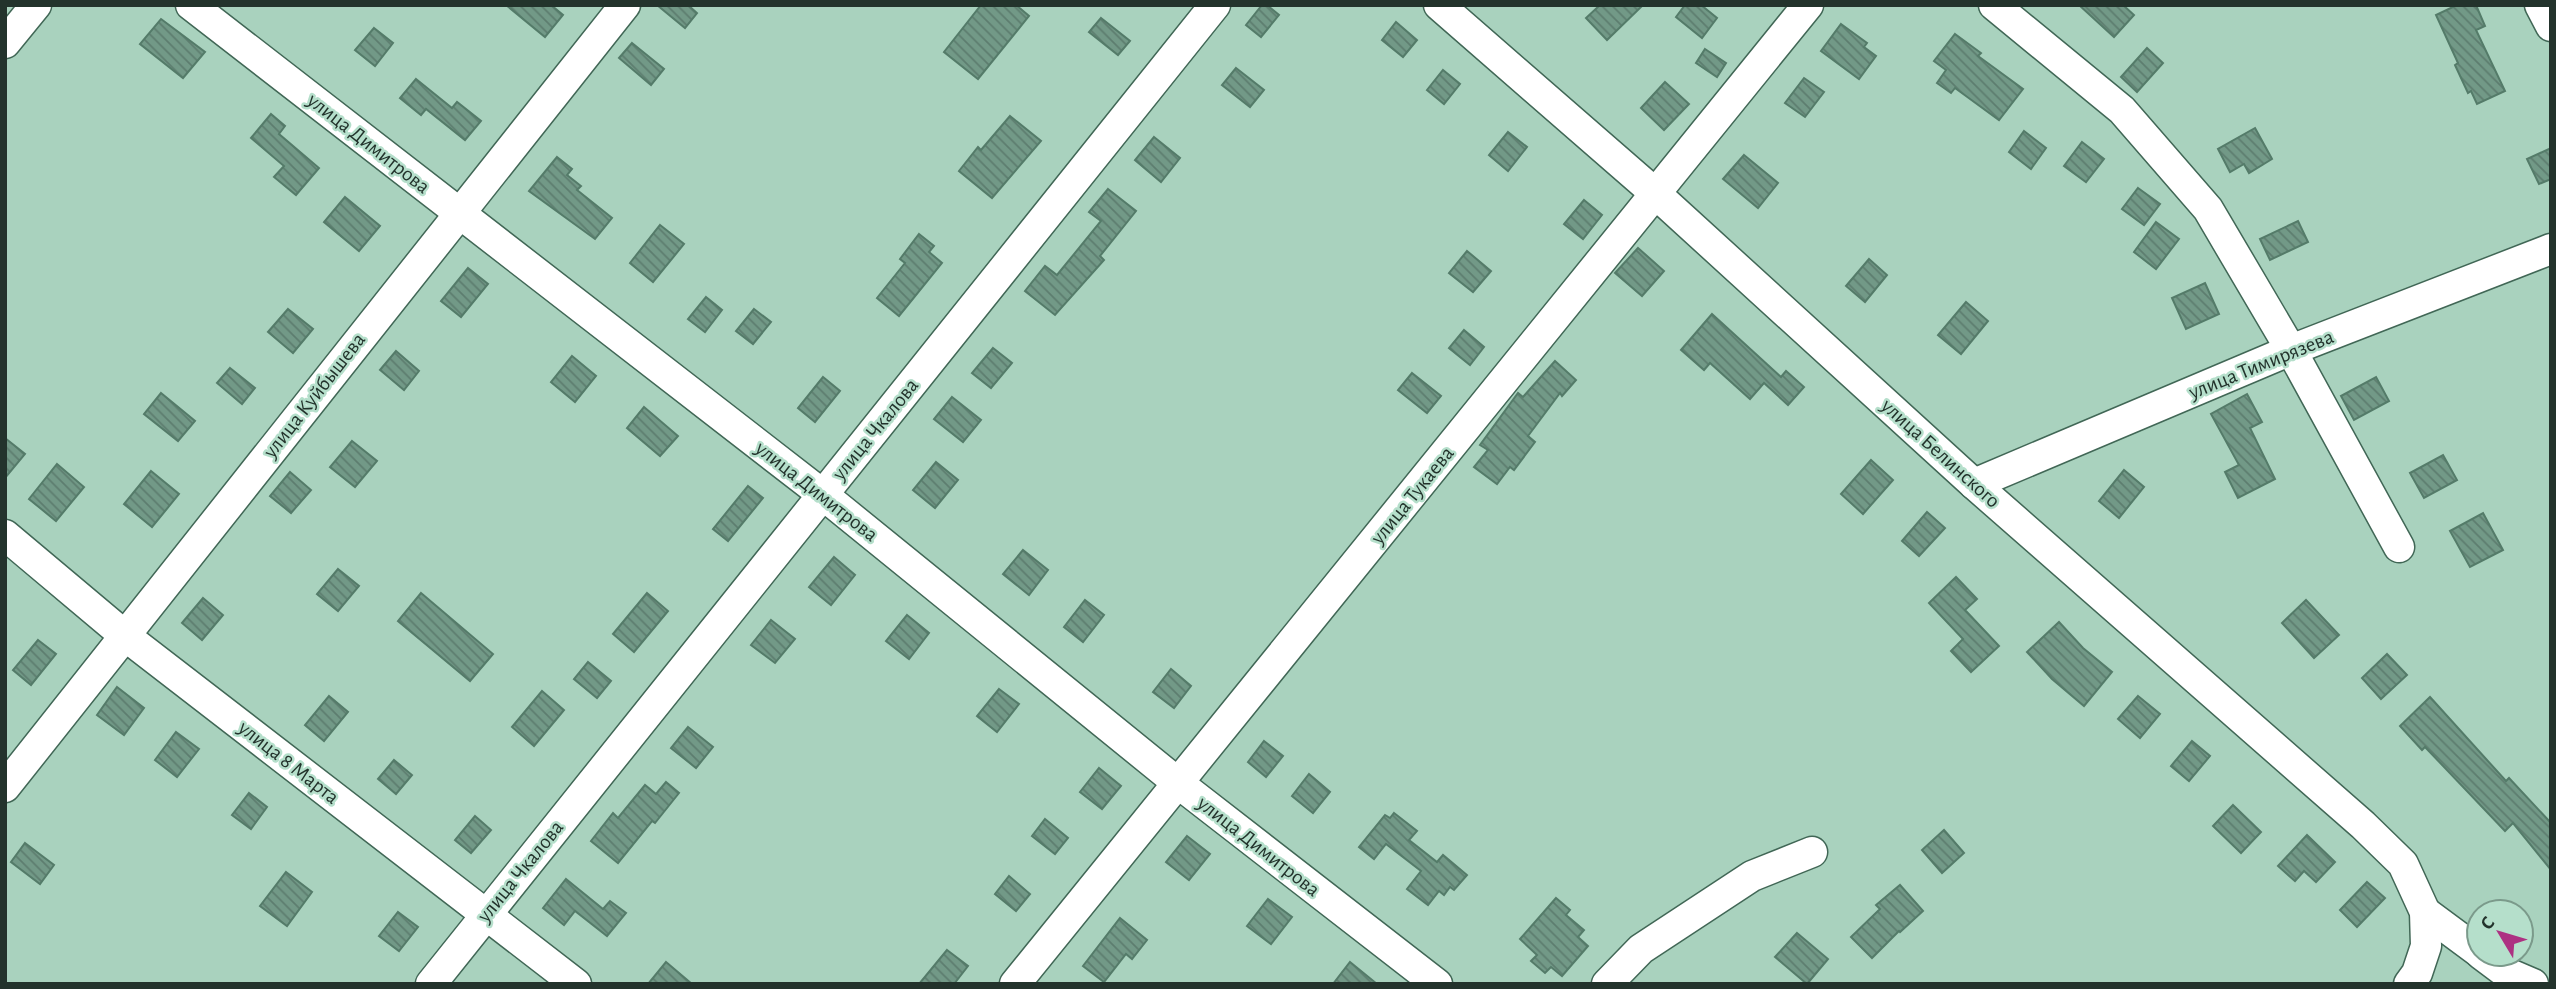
<svg xmlns="http://www.w3.org/2000/svg" width="2556" height="989" font-family="'Alegreya Sans',sans-serif">
<style>
.building{fill:url(#building-back-hatch);stroke:#547b69;stroke-width:2}
.lines{fill:none;stroke-linecap:round;stroke-linejoin:round}
.minor-casing{stroke:#416756;stroke-width:33}
.minor{stroke:#fff;stroke-width:30}
.labels{text-anchor:middle;stroke-width:5;stroke-linejoin:round;paint-order:stroke}
.street-label{font-size:21px;fill:#23332c;stroke:#b5dfcb}
</style>
<defs>
<pattern id="building-back-hatch" width="6" height="6" patternUnits="userSpaceOnUse" patternTransform="scale(1.75)"><rect width="6" height="6" fill="#729987"/><path d="M-1 5l2 2M0 0l6 6M5-1l2 2" fill="none" stroke="#5d7d6f"/></pattern>
</defs>
<rect width="100%" height="100%" fill="#a9d2be"/>
<g class="building">
<polygon points="506,5 551,5 563,15 545,37"/>
<polygon points="657,5 688,5 697,13 685,28"/>
<polygon points="981,5 1016,5 1029,16 978,79 944,52"/>
<polygon points="1262,5 1267,5 1279,15 1261,37 1246,25"/>
<polygon points="1600,5 1643,5 1607,40 1586,18"/>
<polygon points="1685,5 1701,5 1717,18 1702,38 1676,17"/>
<polygon points="2079,5 2123,5 2134,15 2114,37"/>
<polygon points="2457,5 2476,5 2485,26 2476,30 2505,91 2477,104 2471,91 2468,93 2455,65 2458,63 2436,15"/>
<polygon points="1101,18 1130,41 1118,55 1089,32"/>
<polygon points="161,19 205,52 183,78 140,44"/>
<polygon points="1396,22 1417,40 1403,57 1382,40"/>
<polygon points="1841,24 1867,43 1864,47 1876,56 1859,79 1821,51"/>
<polygon points="374,28 393,43 375,66 355,50"/>
<polygon points="1955,34 1981,53 1978,56 2023,89 1999,120 1955,88 1951,93 1937,83 1946,70 1934,61"/>
<polygon points="632,43 664,69 651,85 619,58"/>
<polygon points="2147,48 2163,63 2137,92 2121,77"/>
<polygon points="1705,49 1726,63 1717,77 1696,63"/>
<polygon points="1236,68 1264,90 1250,107 1222,85"/>
<polygon points="1443,70 1460,84 1444,104 1427,90"/>
<polygon points="1804,78 1824,92 1805,117 1785,103"/>
<polygon points="416,79 452,108 457,102 481,121 465,140 426,109 421,115 400,98"/>
<polygon points="1665,82 1689,104 1664,130 1641,108"/>
<polygon points="271,114 285,126 279,134 319,168 296,195 274,177 284,166 251,138"/>
<polygon points="1010,116 1041,141 992,198 959,171 978,147 981,150"/>
<polygon points="2255,128 2272,159 2249,173 2244,164 2230,172 2218,149"/>
<polygon points="2024,131 2046,148 2031,169 2009,152"/>
<polygon points="1508,132 1527,147 1508,171 1489,155"/>
<polygon points="1154,137 1180,158 1161,182 1135,160"/>
<polygon points="2082,142 2104,159 2086,182 2064,166"/>
<polygon points="2551,148 2551,179 2539,184 2527,159"/>
<polygon points="1744,155 1778,183 1758,208 1723,179"/>
<polygon points="557,157 572,169 567,175 581,186 577,190 612,218 595,239 529,191"/>
<polygon points="2138,188 2160,204 2144,225 2122,209"/>
<polygon points="1108,189 1136,211 1100,256 1104,260 1055,315 1025,291 1045,266 1057,275 1101,221 1089,212"/>
<polygon points="345,197 380,226 359,251 324,222"/>
<polygon points="1584,200 1602,215 1583,239 1564,224"/>
<polygon points="2298,221 2308,242 2270,260 2260,239"/>
<polygon points="2156,222 2179,239 2156,269 2134,252"/>
<polygon points="660,225 684,244 653,282 630,263"/>
<polygon points="919,234 934,246 929,252 942,263 899,316 877,298 905,263 900,259"/>
<polygon points="1638,248 1664,271 1642,296 1615,273"/>
<polygon points="1467,251 1491,271 1473,292 1449,273"/>
<polygon points="1869,259 1887,275 1865,302 1846,286"/>
<polygon points="468,268 488,284 461,317 441,301"/>
<polygon points="2205,283 2219,314 2186,329 2172,298"/>
<polygon points="706,297 722,310 705,332 688,319"/>
<polygon points="1966,302 1988,321 1961,354 1938,335"/>
<polygon points="288,309 313,329 293,353 268,332"/>
<polygon points="754,309 771,322 753,344 736,331"/>
<polygon points="1712,314 1781,377 1786,371 1804,387 1788,405 1764,383 1750,399 1710,363 1704,370 1681,350"/>
<polygon points="1464,330 1484,347 1470,365 1449,348"/>
<polygon points="993,348 1012,363 991,388 972,373"/>
<polygon points="396,351 419,371 404,390 380,370"/>
<polygon points="572,356 596,376 575,402 551,382"/>
<polygon points="1555,361 1576,380 1562,396 1560,393 1528,436 1535,442 1514,470 1510,467 1497,484 1474,467 1488,450 1480,445 1518,393 1523,397"/>
<polygon points="230,368 255,388 242,404 217,383"/>
<polygon points="1412,373 1441,396 1427,413 1398,390"/>
<polygon points="823,377 840,391 815,422 798,408"/>
<polygon points="2376,377 2389,401 2354,420 2341,396"/>
<polygon points="161,393 195,421 178,441 144,414"/>
<polygon points="2247,394 2262,422 2250,428 2275,479 2238,498 2225,472 2239,465 2211,414"/>
<polygon points="952,397 981,420 963,442 934,419"/>
<polygon points="644,407 678,436 660,456 627,428"/>
<polygon points="5,438 25,454 5,478"/>
<polygon points="352,441 377,461 355,487 330,467"/>
<polygon points="2443,455 2457,480 2424,498 2410,473"/>
<polygon points="1871,460 1893,480 1863,514 1841,494"/>
<polygon points="936,462 958,480 935,508 913,490"/>
<polygon points="57,464 84,487 56,521 29,499"/>
<polygon points="2124,470 2144,487 2119,518 2099,501"/>
<polygon points="151,471 179,494 152,527 124,504"/>
<polygon points="290,472 311,490 291,513 270,496"/>
<polygon points="748,486 763,498 728,541 713,529"/>
<polygon points="1927,512 1945,528 1919,556 1902,541"/>
<polygon points="2483,513 2503,550 2470,567 2450,531"/>
<polygon points="1023,550 1048,570 1029,595 1003,574"/>
<polygon points="834,557 855,575 831,605 809,587"/>
<polygon points="338,569 359,586 338,611 317,594"/>
<polygon points="1956,577 1977,599 1965,610 1999,646 1971,672 1951,651 1963,639 1929,603"/>
<polygon points="421,593 493,654 470,681 398,621"/>
<polygon points="647,593 668,611 634,652 613,634"/>
<polygon points="203,598 223,615 202,640 182,623"/>
<polygon points="1085,600 1104,615 1083,642 1064,627"/>
<polygon points="2306,600 2339,635 2314,658 2282,623"/>
<polygon points="907,615 929,633 909,659 886,641"/>
<polygon points="771,620 795,639 775,663 751,645"/>
<polygon points="2059,622 2083,648 2112,672 2084,706 2052,679 2027,652"/>
<polygon points="38,640 56,654 31,685 13,670"/>
<polygon points="2387,654 2407,675 2381,699 2362,678"/>
<polygon points="588,662 611,681 597,698 574,679"/>
<polygon points="1171,669 1191,686 1174,708 1153,692"/>
<polygon points="117,687 144,708 124,735 97,715"/>
<polygon points="999,689 1019,704 997,732 977,716"/>
<polygon points="542,691 564,710 534,746 512,727"/>
<polygon points="329,696 348,712 324,741 305,725"/>
<polygon points="2138,696 2160,714 2140,738 2118,719"/>
<polygon points="2430,697 2506,781 2509,778 2551,823 2551,870 2513,823 2505,831 2425,747 2422,750 2400,726"/>
<polygon points="688,727 713,747 696,768 671,748"/>
<polygon points="176,732 199,749 177,777 155,760"/>
<polygon points="1264,741 1283,756 1266,777 1248,762"/>
<polygon points="2192,741 2210,756 2189,781 2171,766"/>
<polygon points="394,760 412,775 396,794 378,779"/>
<polygon points="1099,768 1121,786 1102,809 1080,792"/>
<polygon points="1309,774 1330,792 1313,813 1292,796"/>
<polygon points="666,782 679,793 655,823 652,821 618,863 591,841 613,813 618,818 645,785 656,794"/>
<polygon points="249,793 267,807 251,829 232,815"/>
<polygon points="2233,805 2261,832 2241,853 2213,826"/>
<polygon points="1394,813 1417,831 1409,840 1437,862 1443,855 1467,875 1454,890 1450,887 1444,895 1439,891 1428,905 1407,889 1421,871 1386,844 1374,859 1359,847 1385,815 1390,818"/>
<polygon points="475,816 491,830 471,853 455,840"/>
<polygon points="1045,819 1068,838 1055,854 1032,836"/>
<polygon points="1944,830 1964,853 1942,873 1922,850"/>
<polygon points="2307,835 2335,862 2316,882 2304,871 2295,881 2278,866"/>
<polygon points="1187,836 1210,854 1189,880 1166,862"/>
<polygon points="25,843 54,865 40,884 11,862"/>
<polygon points="286,872 312,892 287,926 260,906"/>
<polygon points="1009,876 1030,894 1016,911 995,894"/>
<polygon points="566,879 603,909 610,901 626,913 607,936 575,911 564,925 543,908"/>
<polygon points="2367,882 2385,898 2357,927 2340,910"/>
<polygon points="1900,885 1923,911 1900,932 1899,931 1872,958 1851,937 1880,909 1876,905"/>
<polygon points="1556,898 1570,910 1566,915 1584,930 1578,937 1588,946 1562,976 1551,967 1545,973 1531,961 1537,955 1520,939"/>
<polygon points="1268,899 1292,917 1271,944 1247,926"/>
<polygon points="398,912 418,927 399,951 379,936"/>
<polygon points="1120,918 1147,940 1132,959 1126,954 1104,982 1083,966"/>
<polygon points="1797,933 1828,959 1807,984 1775,957"/>
<polygon points="947,950 968,966 954,984 919,984"/>
<polygon points="666,962 692,984 648,984"/>
<polygon points="1350,962 1377,984 1333,984"/>
</g>
<g class="lines">
<defs>
<g id="minor">
<polyline points="191,5 822,494 1178,783 1437,984"/>
<polyline points="1439,5 1656,194 1974,484 2363,825 2403,864 2425,912 2426,946 2417,973 2409,984"/>
<polyline points="1994,5 2122,110 2208,209 2291,350 2399,547"/>
<polyline points="2540,5 2551,26"/>
<polyline points="5,43 36,5"/>
<polyline points="1974,484 2291,350 2551,249"/>
<polyline points="5,535 124,635 576,984"/>
<polyline points="5,787 625,5"/>
<polyline points="2425,912 2479,952"/>
<polyline points="2481,954 2505,972 2533,984"/>
<polyline points="431,984 1215,5"/>
<polyline points="1015,984 1808,5"/>
<polyline points="1607,984 1641,949 1752,876 1812,852"/>
</g>
</defs>
<use href="#minor" class="minor-casing"/>
<use href="#minor" class="minor"/>
</g>
<g class="labels">
<g class="street-label">
<text transform="translate(369 143) rotate(38)" y="7">улица Димитрова</text>
<text transform="translate(2261 364) rotate(-22)" y="7">улица Тимирязева</text>
<text transform="translate(314 395) rotate(-52)" y="7">улица Куйбышева</text>
<text transform="translate(875 429) rotate(-51)" y="7">улица Чкалова</text>
<text transform="translate(1941 453) rotate(42)" y="7">улица Белинского</text>
<text transform="translate(817 491) rotate(38)" y="7">улица Димитрова</text>
<text transform="translate(1412 495) rotate(-51)" y="7">улица Тукаева</text>
<text transform="translate(289 762) rotate(38)" y="7">улица 8 Марта</text>
<text transform="translate(1259 846) rotate(38)" y="7">улица Димитрова</text>
<text transform="translate(520 871) rotate(-51)" y="7">улица Чкалова</text>
</g>
</g>
<rect width="2556" height="989" fill="none" stroke="#23332c" stroke-width="14"/>
<g transform="translate(2500 933) rotate(308)"><circle r="33" fill="#b5dfcb" stroke="#7b9a8b" stroke-width="2"/>
<path d="M0-5L12 26L0 18L-12 26Z" fill="#ad3182"/>
<text y="-10" font-size="19" font-weight="bold" text-anchor="middle" fill="#23332c">С</text>
</g>
</svg>
